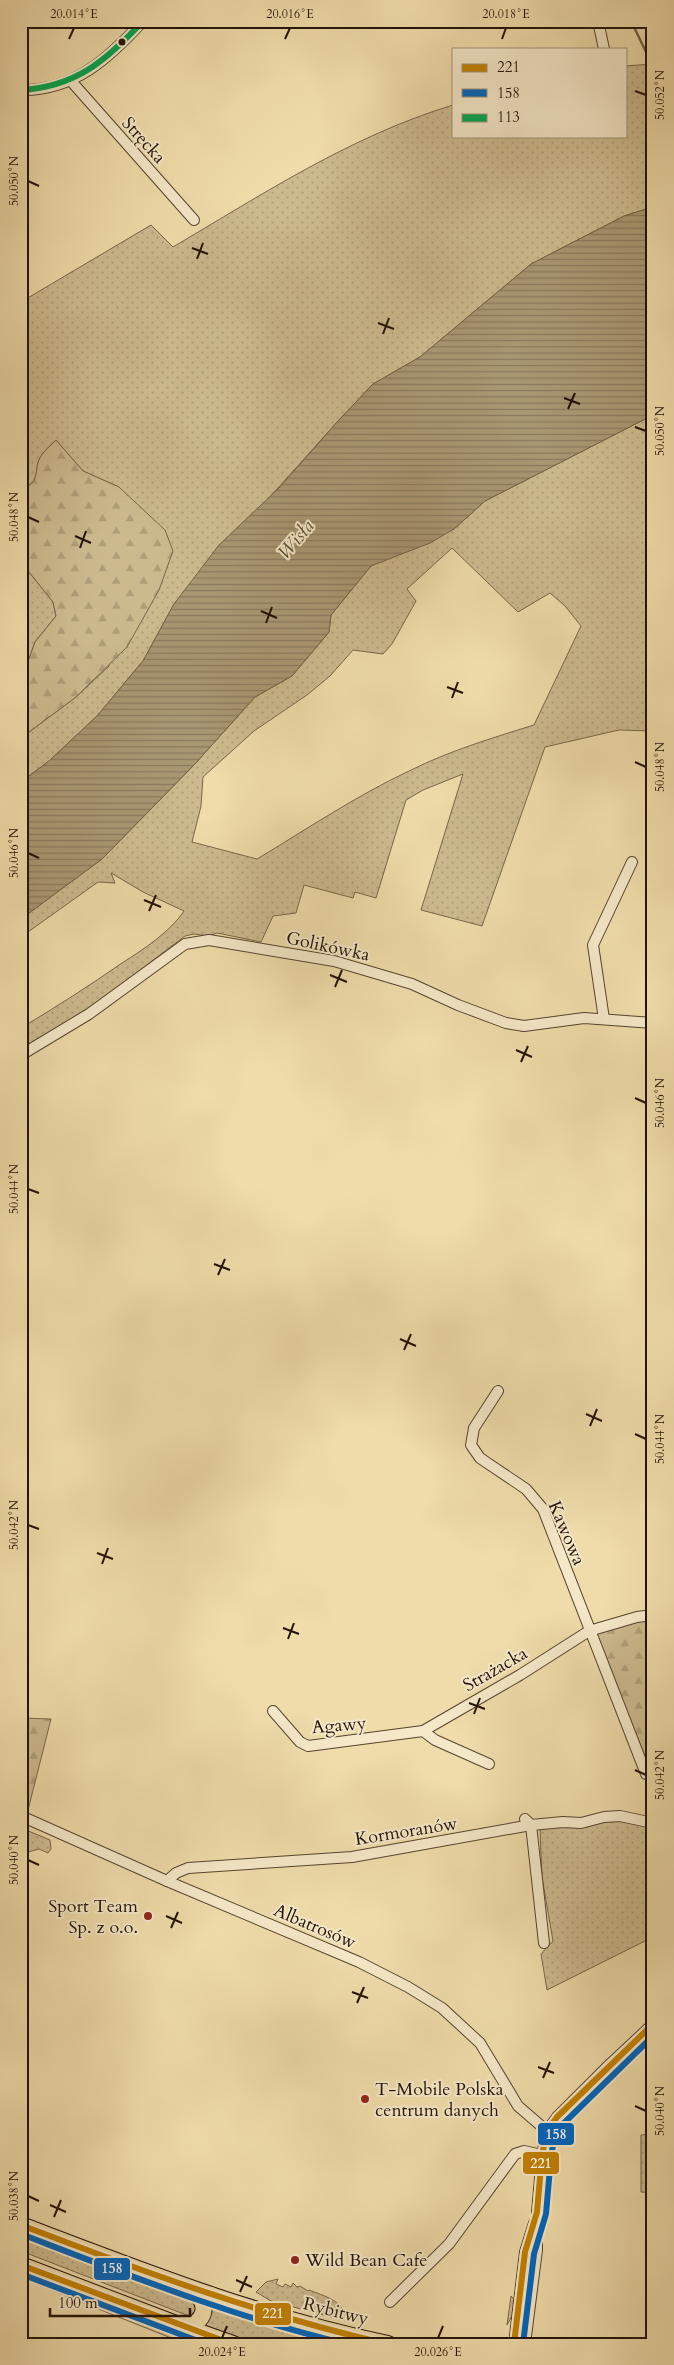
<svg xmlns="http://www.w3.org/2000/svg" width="674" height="2365" font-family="Cardo,serif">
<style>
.grass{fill:url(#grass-dots);stroke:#77664a;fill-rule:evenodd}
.forest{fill:url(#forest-firs);stroke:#77664a}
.water{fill:url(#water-rules);stroke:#736246}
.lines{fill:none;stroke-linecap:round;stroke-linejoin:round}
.stream{stroke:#736246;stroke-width:2.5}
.minor-casing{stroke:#55442e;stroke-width:12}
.primary-casing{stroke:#221205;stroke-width:18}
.minor{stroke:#f5e8c8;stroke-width:10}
.primary{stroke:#efdcaa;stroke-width:16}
.bus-1-casing{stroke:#f5e8c8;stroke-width:10}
.bus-2-casing{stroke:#f5e8c8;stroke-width:10}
.bus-3-casing{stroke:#f5e8c8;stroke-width:10}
.bus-1{stroke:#c28101;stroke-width:6}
.bus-2{stroke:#0065bd;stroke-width:6}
.bus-3{stroke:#00a651;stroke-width:6}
.ticks{fill:none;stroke:#221205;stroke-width:2}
.bus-dot{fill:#221205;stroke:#f5e8c8;stroke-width:2}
.poi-dot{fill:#8f2418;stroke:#f5e8c8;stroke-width:2}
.labels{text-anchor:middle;stroke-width:4;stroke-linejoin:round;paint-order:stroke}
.street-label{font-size:18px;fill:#221205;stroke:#f5e8c8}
.poi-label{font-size:18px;fill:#221205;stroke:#f5e8c8;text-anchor:start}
.water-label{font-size:19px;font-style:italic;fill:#5f4e36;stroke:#f5e8c8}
.line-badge{stroke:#f5e8c8;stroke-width:2}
.badge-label{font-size:14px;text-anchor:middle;font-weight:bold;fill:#fff}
.neatline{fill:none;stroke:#221205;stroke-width:2}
.ticks-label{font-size:12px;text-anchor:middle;fill:#221205}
</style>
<defs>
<pattern id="grass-dots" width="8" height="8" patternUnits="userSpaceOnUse" patternTransform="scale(1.25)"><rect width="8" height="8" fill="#ccba8e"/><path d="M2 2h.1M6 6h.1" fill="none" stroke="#af9f79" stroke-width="1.8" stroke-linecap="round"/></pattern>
<pattern id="forest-firs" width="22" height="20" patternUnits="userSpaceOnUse" patternTransform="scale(1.25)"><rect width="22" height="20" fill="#ccba8e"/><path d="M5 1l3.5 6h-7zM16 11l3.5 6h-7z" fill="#af9f79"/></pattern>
<pattern id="water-rules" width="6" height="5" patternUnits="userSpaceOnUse" patternTransform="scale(1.25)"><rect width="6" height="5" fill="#a99772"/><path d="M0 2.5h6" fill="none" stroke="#897a5c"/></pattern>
</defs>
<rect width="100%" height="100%" fill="#efdcaa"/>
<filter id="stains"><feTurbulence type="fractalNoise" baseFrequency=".004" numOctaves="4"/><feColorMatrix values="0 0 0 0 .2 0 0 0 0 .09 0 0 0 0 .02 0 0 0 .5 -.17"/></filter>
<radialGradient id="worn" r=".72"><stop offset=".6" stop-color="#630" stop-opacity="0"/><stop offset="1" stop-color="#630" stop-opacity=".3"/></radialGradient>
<g class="grass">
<path d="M653,64V207L624,216L531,264L420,357L373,384L338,421L174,604L143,661L97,716L49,761L21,782V738L76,697L109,666L119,487L83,471L56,440C51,445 45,450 41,456C33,468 42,483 21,489V302L151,225L173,247C263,194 351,136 453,105V136H625V66Z"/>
<path d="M653,415V731L619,730L545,747L482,926L421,910L463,774L423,790L406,800L376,898L355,892L353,898L304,885L296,913L273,916L261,942L217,933L209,936L194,934L185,936L94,1005L21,1049V1028C56,1007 89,986 122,963C144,949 170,932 184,911L143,892L111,873L115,883L98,882L21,937V919L102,859L194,765L255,697L292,676L329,632L331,615L371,566L454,529L485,501ZM452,548L518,612L550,593L565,606L581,626L534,725C492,738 449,751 409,771C356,796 307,829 257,859L192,842L201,806L203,777L254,731L307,695L330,676L353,650L383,654L392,644L416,601L407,589Z"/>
<polygon points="21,562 53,602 56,616 35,642 29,659 21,663"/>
<polygon points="653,762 653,812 646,811 649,773"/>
<polygon points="622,1819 653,1827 653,1951 645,1941 547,1990 541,1954 553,1941 542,1877 540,1830 560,1824"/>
<polygon points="21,1828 50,1840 51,1849 48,1853 39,1849 28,1852 21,1849"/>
<polygon points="653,2134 653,2193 641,2192 641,2135"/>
<polygon points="21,2235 194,2301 199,2307 191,2316 189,2316 21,2251"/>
<polygon points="532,2249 533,2250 521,2341 519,2340"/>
<polygon points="21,2273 204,2342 206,2344 186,2344 21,2278"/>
<path d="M278,2279L276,2284L283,2287L285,2284L291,2287L293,2283L297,2287L300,2286L308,2291L309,2290C324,2296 342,2300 346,2317L335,2318L271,2301L256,2292L266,2282Z"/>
<polygon points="511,2296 514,2299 512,2316 507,2325"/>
<polygon points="209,2302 364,2344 260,2344 201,2325"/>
</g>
<g class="forest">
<path d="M56,440L83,471L119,487L165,530L173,551L159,590L127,647L76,697L21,738V663L29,659L35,642L56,616L53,602L21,562V489C42,483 33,468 41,456C45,450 51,445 56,440Z"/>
<polygon points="653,1618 653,1758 646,1759 597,1637 598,1632"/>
<polygon points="21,1718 51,1719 28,1810 21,1807"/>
</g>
<polygon class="water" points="653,207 653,415 485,501 454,529 430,543 371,566 331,615 329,632 292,676 255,697 194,765 102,859 21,919 21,782 49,761 97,716 143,661 174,604 219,545 280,487 338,421 373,384 420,357 531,264 624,216"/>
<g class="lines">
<g class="stream">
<polyline points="633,25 647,54"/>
<polyline points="650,93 653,97"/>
</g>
<defs>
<g id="minor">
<polyline points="598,21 604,49"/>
<polyline points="71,81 194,220"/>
<path d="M21,90C74,91 109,58 143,21"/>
<polyline points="604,1019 593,945 632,862"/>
<polyline points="21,1055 89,1014 185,944 209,940 334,961 412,984 458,1005 506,1023 524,1026 584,1018 653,1023"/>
<polyline points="498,1391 474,1428 471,1445 480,1458 526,1489 543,1509 646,1774"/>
<polyline points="273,1711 300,1742 308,1746 423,1731 520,1675 589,1631 637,1617 653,1615"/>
<polyline points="423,1731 435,1740 489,1764"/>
<polyline points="21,1816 167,1881 359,1962 408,1987 442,2008 480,2043 518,2106 547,2131"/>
<polyline points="525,1819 531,1825 544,1943"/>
<polyline points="167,1881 176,1873 188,1868 352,1857 531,1825 563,1822 581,1823 604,1817 620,1816 653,1823"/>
<polyline points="390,2302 449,2244 515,2154 524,2151 542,2155"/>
<polyline points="514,2344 525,2252 534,2223"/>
<polyline points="525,2344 537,2250 537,2212 542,2155 547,2131 557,2117 606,2068 653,2024"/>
</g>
<g id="primary">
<path d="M21,2225C142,2271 261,2318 388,2344"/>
<polyline points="21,2265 176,2324 233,2344"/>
<path d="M178,2325H192C209,2316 206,2299 191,2290"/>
</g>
</defs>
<use href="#minor" class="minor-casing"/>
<use href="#primary" class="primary-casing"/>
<use href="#minor" class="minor"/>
<use href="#primary" class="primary"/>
<defs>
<g id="bus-1">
<path d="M21,2225C141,2271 261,2315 387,2344"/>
<polyline points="21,2265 232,2344"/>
<polyline points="514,2344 525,2252 537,2212 542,2155 547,2131 557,2117 653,2024"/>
</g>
<g id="bus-2">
<path d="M21,2234C128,2275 236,2318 347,2344"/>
<polyline points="21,2274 206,2344"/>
<polyline points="523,2344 534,2254 546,2214 551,2156 555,2135 564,2123 653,2036"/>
</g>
<path id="bus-3" d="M21,90C76,87 107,60 143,21"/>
</defs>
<use href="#bus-1" class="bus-1-casing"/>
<use href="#bus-2" class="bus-2-casing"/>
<use href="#bus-3" class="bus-3-casing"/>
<use href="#bus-1" class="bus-1"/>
<use href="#bus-2" class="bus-2"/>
<use href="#bus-3" class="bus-3"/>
</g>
<path class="ticks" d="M69,39L74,28M285,39L290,28M502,39L506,28M635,91L646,95M28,181L39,186M192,248L208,254M197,259L203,243M378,323L394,329M383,334L389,318M564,398L580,404M568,409L575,393M635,427L646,431M28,517L39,522M75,536L91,543M80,548L86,531M261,611L277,618M266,623L272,607M447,687L463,693M452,698L458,682M635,762L646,767M28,853L39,858M144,900L161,907M149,911L156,895M330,975L347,982M335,987L342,970M516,1050L532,1057M521,1062L528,1046M635,1098L646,1103M28,1189L39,1193M214,1264L230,1270M218,1275L225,1259M400,1339L416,1346M404,1350L411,1334M586,1414L602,1421M590,1426L597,1409M635,1434L646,1439M28,1525L39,1529M97,1553L113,1559M102,1564L108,1548M283,1628L299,1634M288,1639L294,1623M469,1703L485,1709M474,1714L480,1698M635,1770L646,1775M28,1860L39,1865M166,1916L182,1923M171,1928L178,1912M352,1992L368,1998M357,2003L364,1987M538,2067L554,2073M543,2078L550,2062M635,2106L646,2111M28,2196L39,2201M50,2205L66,2212M54,2217L61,2200M236,2280L252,2287M240,2292L247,2276M222,2338L227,2326M438,2338L443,2326"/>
<circle class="bus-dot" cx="122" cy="42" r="4.5"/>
<g class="poi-dot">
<circle cx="148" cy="1916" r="5"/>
<circle cx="365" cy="2099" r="5"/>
<circle cx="295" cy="2260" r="5"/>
</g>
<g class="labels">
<g class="street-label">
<text transform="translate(144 140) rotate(48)" y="6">Stręcka</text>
<text transform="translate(328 946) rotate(12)" y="6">Golikówka</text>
<text transform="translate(567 1533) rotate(67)" y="6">Kawowa</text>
<text transform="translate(495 1669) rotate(-30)" y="6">Strażacka</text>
<text transform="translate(339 1725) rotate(-5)" y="6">Agawy</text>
<text transform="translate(406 1831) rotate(-9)" y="6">Kormoranów</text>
<text transform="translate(315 1926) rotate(23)" y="6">Albatrosów</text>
<text transform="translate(336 2311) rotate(14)" y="6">Rybitwy</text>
</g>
<g class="poi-label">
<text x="138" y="1912" text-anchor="end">Sport Team<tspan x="138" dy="21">Sp. z o.o.</tspan></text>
<text x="375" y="2095">T‑Mobile Polska<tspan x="375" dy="21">centrum danych</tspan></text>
<text x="305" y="2266">Wild Bean Cafe</text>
</g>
<g class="water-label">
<text transform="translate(295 539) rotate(-50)" y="7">Wisła</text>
</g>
</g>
<g class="line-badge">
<rect x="537" y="2122" width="38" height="24" rx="5" fill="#0065bd"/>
<rect x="522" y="2151" width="38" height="24" rx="5" fill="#c28101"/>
<rect x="93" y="2257" width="38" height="24" rx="5" fill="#0065bd"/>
<rect x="254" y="2302" width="38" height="24" rx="5" fill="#c28101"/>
</g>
<g class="badge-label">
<text x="556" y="2139">158</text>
<text x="541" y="2168">221</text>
<text x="112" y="2273">158</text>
<text x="273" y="2318">221</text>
</g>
<rect width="674" height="2365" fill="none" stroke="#efdcaa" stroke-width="55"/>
<rect x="452" y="48" width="175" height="90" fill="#f5e8c8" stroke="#a1927a"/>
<rect x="462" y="64" width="25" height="8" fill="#c28101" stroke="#a1927a"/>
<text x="497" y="72" font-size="15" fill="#221205">221</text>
<rect x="462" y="89" width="25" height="8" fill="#0065bd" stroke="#a1927a"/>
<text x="497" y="98" font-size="15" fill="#221205">158</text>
<rect x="462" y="114" width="25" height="8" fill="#00a651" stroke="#a1927a"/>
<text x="497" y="122" font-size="15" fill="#221205">113</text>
<path d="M50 2308v8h140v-8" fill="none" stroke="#221205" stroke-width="2.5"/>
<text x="58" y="2308" font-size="15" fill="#221205" stroke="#f5e8c8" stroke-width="4" paint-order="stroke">100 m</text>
<rect x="28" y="28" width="618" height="2310" class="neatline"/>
<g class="ticks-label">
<text x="74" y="18">20.014°E</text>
<text x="290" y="18">20.016°E</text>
<text x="506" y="18">20.018°E</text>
<text transform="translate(660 95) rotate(-90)" y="4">50.052°N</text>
<text transform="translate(14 181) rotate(-90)" y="4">50.050°N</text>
<text transform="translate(660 431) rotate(-90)" y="4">50.050°N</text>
<text transform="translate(14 517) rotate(-90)" y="4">50.048°N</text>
<text transform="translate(660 767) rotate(-90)" y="4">50.048°N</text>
<text transform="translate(14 853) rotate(-90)" y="4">50.046°N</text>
<text transform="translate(660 1103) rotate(-90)" y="4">50.046°N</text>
<text transform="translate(14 1189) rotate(-90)" y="4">50.044°N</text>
<text transform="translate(660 1439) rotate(-90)" y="4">50.044°N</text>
<text transform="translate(14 1525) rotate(-90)" y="4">50.042°N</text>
<text transform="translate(660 1775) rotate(-90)" y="4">50.042°N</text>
<text transform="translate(14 1860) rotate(-90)" y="4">50.040°N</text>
<text transform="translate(660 2111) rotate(-90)" y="4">50.040°N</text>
<text transform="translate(14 2196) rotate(-90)" y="4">50.038°N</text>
<text x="222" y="2356">20.024°E</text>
<text x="438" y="2356">20.026°E</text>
</g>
<rect width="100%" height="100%" filter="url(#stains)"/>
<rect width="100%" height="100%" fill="url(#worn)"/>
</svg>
